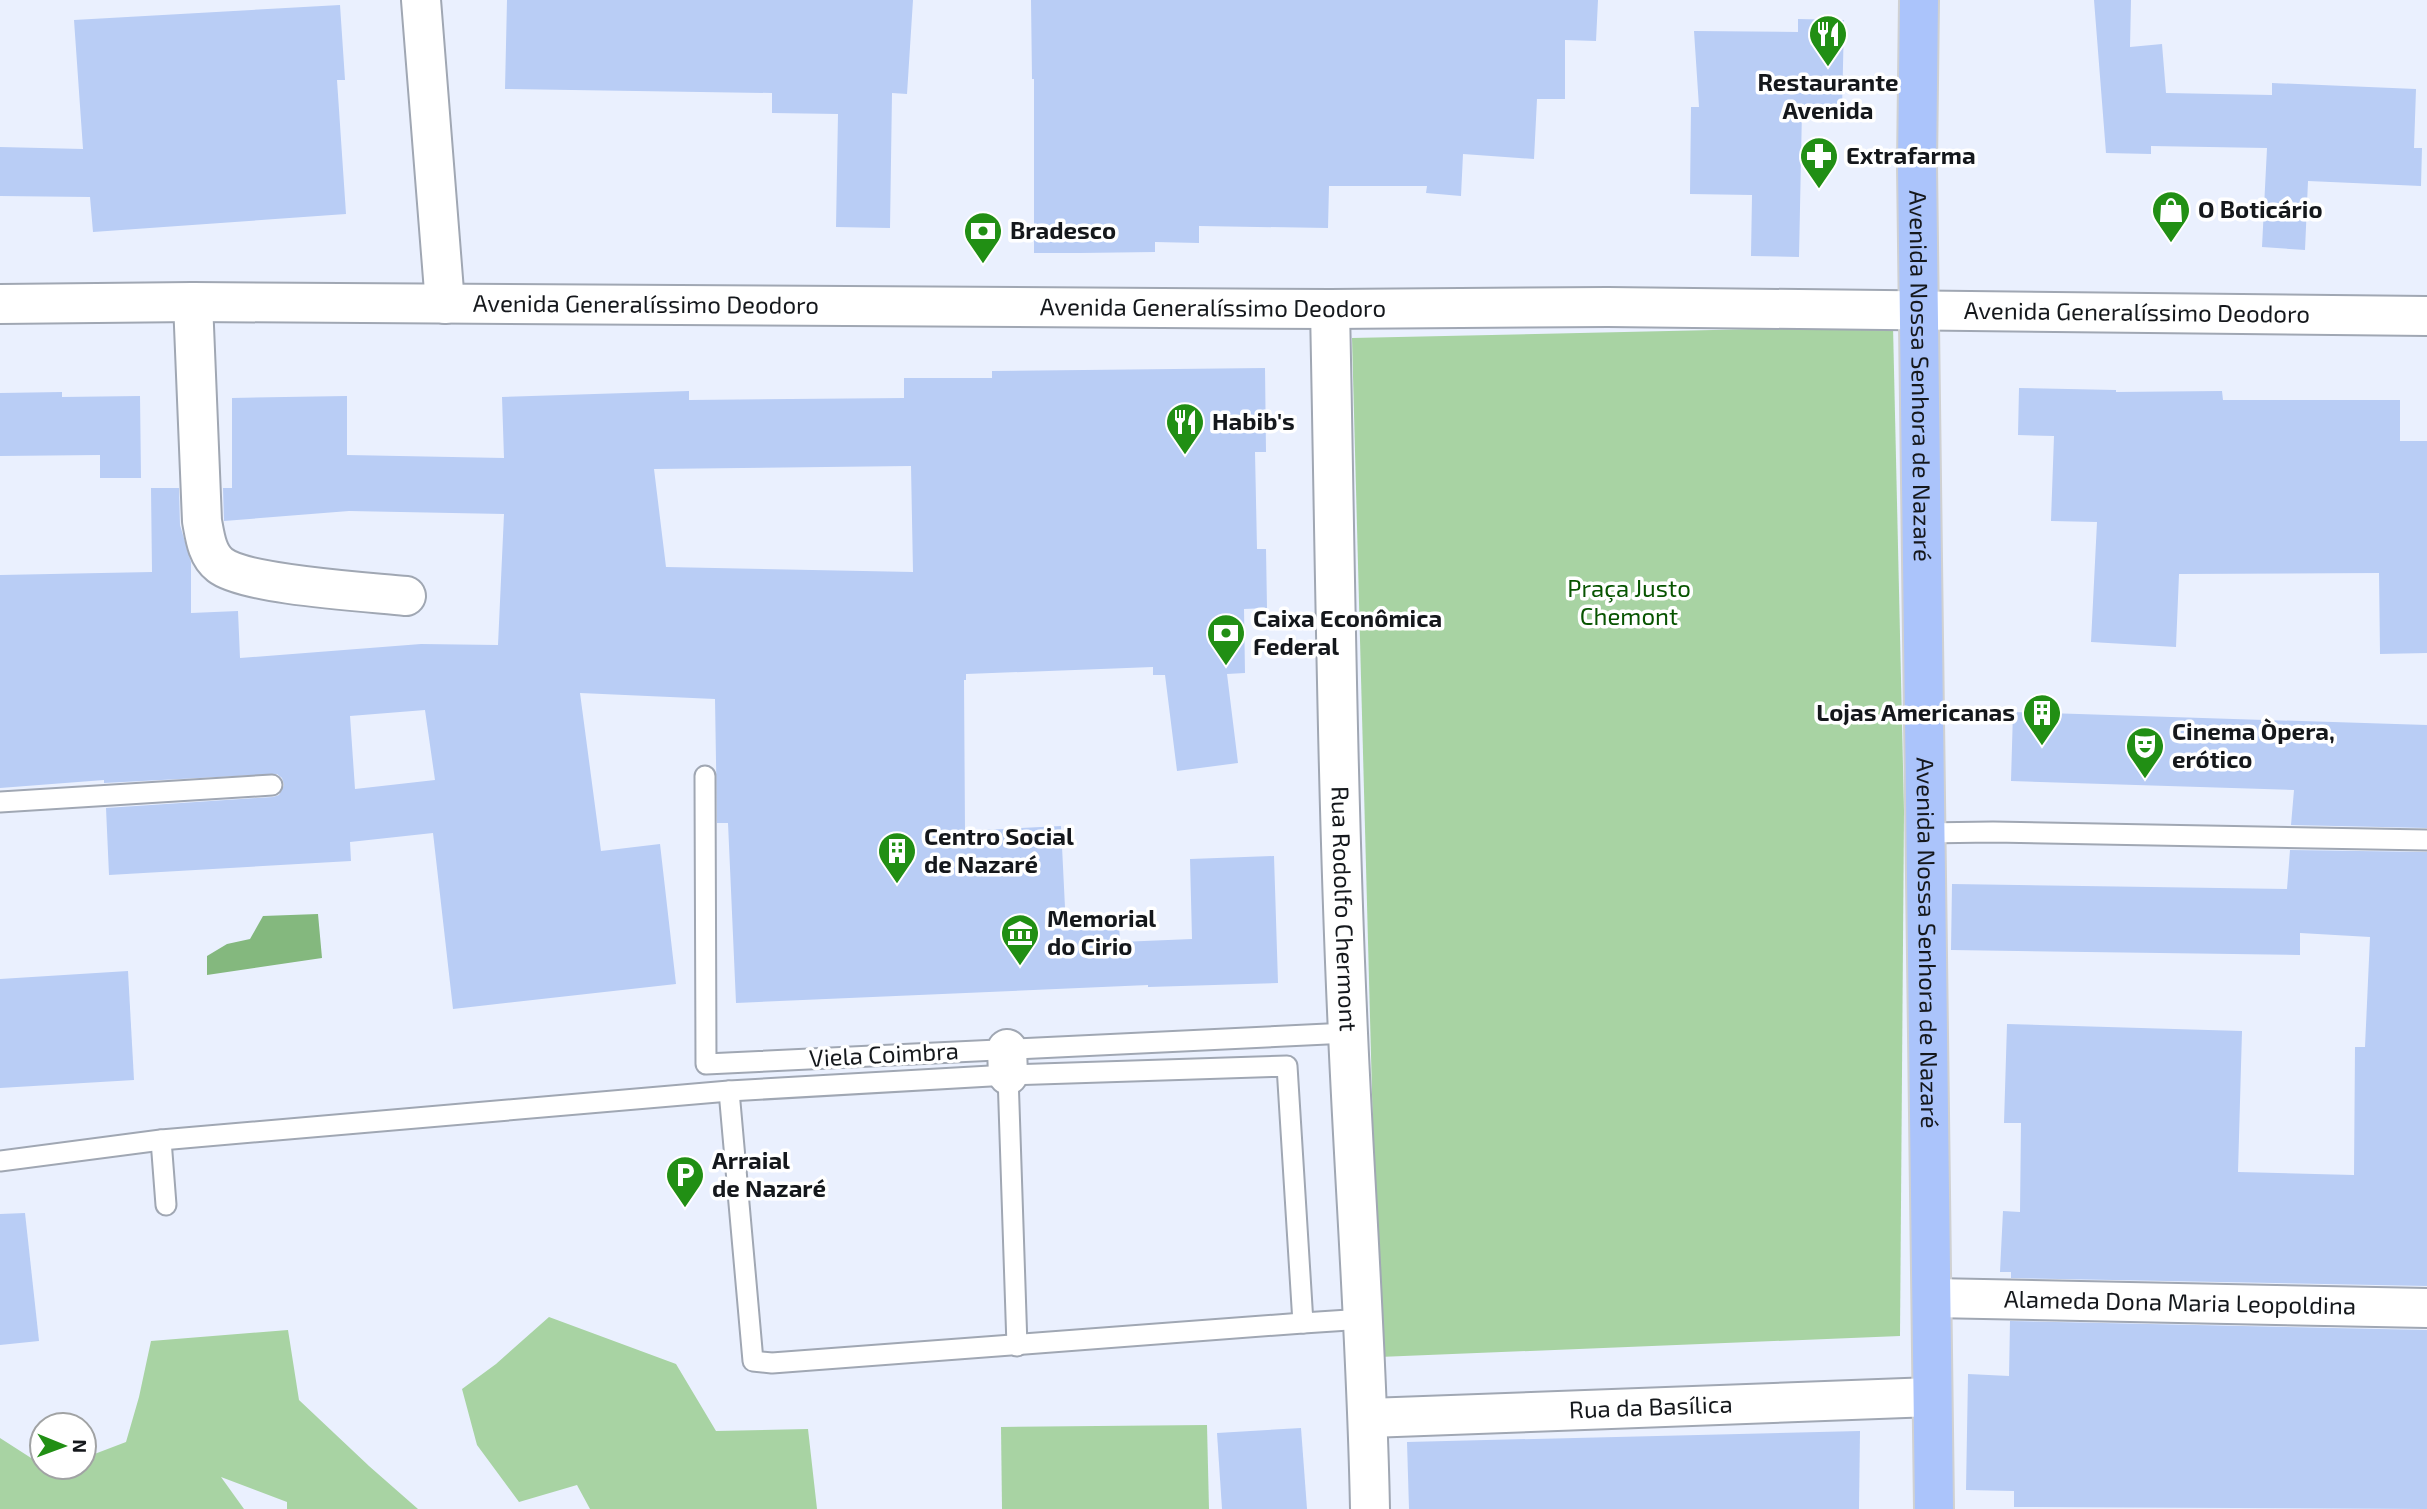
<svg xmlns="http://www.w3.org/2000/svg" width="2427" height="1509" font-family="'Exo 2',sans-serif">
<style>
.green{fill:#a8d3a3}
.water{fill:#84b87e}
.building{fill:#b9cdf5;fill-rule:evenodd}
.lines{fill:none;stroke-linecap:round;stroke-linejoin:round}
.service-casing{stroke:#a0a7b3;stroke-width:23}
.minor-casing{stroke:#a0a7b3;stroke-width:42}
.tertiary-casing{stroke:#a0a7b3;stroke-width:42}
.primary-casing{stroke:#d0d1d2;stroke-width:42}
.service{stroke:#fff;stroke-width:19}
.minor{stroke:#fff;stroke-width:38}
.tertiary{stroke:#fff;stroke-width:38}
.primary{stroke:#abc4fb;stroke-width:38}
.labels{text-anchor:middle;stroke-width:7;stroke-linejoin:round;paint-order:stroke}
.poi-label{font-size:24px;font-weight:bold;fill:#15181c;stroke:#fff;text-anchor:start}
.street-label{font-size:24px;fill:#15181c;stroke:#fff}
.park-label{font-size:24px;fill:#075400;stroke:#fff}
</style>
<rect width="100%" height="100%" fill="#eaf0fe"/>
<g class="green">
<polygon points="1893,326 1904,811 1900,1336 1379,1357 1352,338"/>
<polygon points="549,1317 676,1364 716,1431 808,1429 817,1509 590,1509 577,1485 519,1502 477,1445 462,1389 496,1364"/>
<polygon points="288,1330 299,1400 369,1466 418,1509 287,1509 287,1502 221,1477 244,1509 0,1509 0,1438 42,1465 42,1467 48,1468 84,1467 84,1458 126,1442 139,1397 151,1341"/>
<polygon points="1207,1425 1209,1509 1002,1509 1001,1427"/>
</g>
<polygon class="water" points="318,914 322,958 207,975 207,956 227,944 250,939 263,916"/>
<g class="building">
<polygon points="507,0 913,0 907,94 892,93 890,228 836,227 838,114 772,113 772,93 505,89"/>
<polygon points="1031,0 1598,0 1596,41 1565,40 1565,99 1537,99 1534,159 1463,154 1461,196 1426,193 1427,186 1329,186 1328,228 1199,226 1199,243 1155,242 1155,252 1080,253 1034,253 1034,79 1032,79"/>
<polygon points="2094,0 2131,0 2130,47 2162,44 2166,93 2272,95 2272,83 2416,89 2414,148 2422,148 2421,186 2308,181 2305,250 2262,247 2267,148 2151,146 2151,154 2106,153"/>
<polygon points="340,5 345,80 337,80 346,214 93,232 90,197 0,196 0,147 83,149 74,20"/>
<polygon points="1798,19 1844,20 1842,111 1802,110 1799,257 1751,256 1752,195 1690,194 1691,107 1699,107 1694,31 1798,32"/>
<path d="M1265,368L1266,452H1255L1257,549H1266L1267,608L1244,609L1245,673L1227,674L1238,763L1177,771L1165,675H1153V667L966,674V680H964L965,831L1061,826L1066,928L1119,925L1120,942L1192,939L1190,859L1274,856L1278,983L1148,987V985L736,1003L728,823H717L715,699L580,693L601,851L660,844L676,984L453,1009L433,833L350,842L351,861L109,875L106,808L273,797L279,795L284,785L282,778L277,774L104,783V780L0,788V575L152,572L151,488H179L180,525L191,562V613L238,611L240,658L421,644L498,645L504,514L349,511L224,521L223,488H232V398L347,396V455L504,458L502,397L689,391V400L904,398V378H992V371ZM911,466L913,572L666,567L654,469ZM425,710L435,780L355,789L350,716Z"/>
<polygon points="2019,388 2116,390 2116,392 2222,391 2223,400 2400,400 2400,441 2427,441 2427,653 2380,654 2379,573 2179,574 2176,647 2091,642 2097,522 2051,521 2054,436 2018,435"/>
<polygon points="62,392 62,397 140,396 141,478 100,478 100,455 0,456 0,393"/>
<polygon points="2013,712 2427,725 2427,828 2291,825 2294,790 2011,781"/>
<polygon points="2290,850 2427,852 2427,1286 2011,1278 2011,1272 2000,1272 2003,1211 2020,1212 2021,1123 2004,1123 2007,1024 2242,1031 2238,1172 2354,1175 2355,1047 2365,1047 2370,937 2300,933 2300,955 1951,950 1952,884 2287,889"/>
<polygon points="128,971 134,1080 0,1088 0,979"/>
<polygon points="25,1213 39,1341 0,1345 0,1214"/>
<polygon points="2010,1321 2427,1330 2427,1509 2014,1507 2014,1491 1966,1490 1968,1374 2009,1376"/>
<polygon points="1301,1428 1307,1509 1222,1509 1217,1433"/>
<polygon points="1860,1431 1859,1509 1409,1509 1407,1442"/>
</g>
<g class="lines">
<defs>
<g id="service">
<polyline points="705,776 706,1064 1348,1033"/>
<polyline points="0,802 272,785"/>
<polyline points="1924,833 1993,832 2427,840"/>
<polyline points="1008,1075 1017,1346"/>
<polyline points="729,1091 753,1361 772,1363 1303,1323"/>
<polyline points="161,1140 166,1205"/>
<polyline points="0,1161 161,1140 729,1091 1008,1075 1287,1066 1303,1323 1364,1319"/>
</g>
<g id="minor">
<path d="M193,302L202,521C205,537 207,555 220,565C245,585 369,592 406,596"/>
<path id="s1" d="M1330,309C1335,551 1337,792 1348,1033C1355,1192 1367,1350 1370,1509"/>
<polyline points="1007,1049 1008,1075"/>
<path id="s2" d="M1933,1298L2427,1308"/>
<path id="s3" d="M1369,1418L1932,1397"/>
</g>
<g id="tertiary">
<polyline points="421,0 445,304"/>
<path id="s4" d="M0,304L193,302L1330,309L1608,307L2427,316"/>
</g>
<g id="primary">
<path id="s5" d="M1919,0L1917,165L1934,1509"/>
</g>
</defs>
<use href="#service" class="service-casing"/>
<use href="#minor" class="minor-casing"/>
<use href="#tertiary" class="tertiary-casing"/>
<use href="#primary" class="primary-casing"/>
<use href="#service" class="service"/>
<use href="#minor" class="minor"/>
<use href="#tertiary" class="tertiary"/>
<use href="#primary" class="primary"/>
</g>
<defs>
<symbol id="restaurant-pin" viewBox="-11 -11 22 30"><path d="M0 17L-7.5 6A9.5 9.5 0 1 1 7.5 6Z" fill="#218f14" stroke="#fff"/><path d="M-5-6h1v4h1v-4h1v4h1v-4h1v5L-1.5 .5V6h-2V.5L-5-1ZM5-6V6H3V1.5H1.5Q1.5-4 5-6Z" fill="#fff"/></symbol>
<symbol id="pharmacy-pin" viewBox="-11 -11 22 30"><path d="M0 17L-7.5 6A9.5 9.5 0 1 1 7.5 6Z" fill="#218f14" stroke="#fff"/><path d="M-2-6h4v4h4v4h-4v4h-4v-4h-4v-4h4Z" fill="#fff"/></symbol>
<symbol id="shop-pin" viewBox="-11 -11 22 30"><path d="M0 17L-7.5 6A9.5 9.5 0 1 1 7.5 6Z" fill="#218f14" stroke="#fff"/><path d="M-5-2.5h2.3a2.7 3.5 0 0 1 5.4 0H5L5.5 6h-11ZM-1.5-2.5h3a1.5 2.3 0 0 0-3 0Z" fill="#fff"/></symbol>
<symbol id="bank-pin" viewBox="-11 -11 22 30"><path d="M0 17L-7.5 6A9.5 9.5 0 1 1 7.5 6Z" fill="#218f14" stroke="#fff"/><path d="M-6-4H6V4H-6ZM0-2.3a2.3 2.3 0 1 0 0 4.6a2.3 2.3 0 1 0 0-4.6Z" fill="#fff"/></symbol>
<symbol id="building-pin" viewBox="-11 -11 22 30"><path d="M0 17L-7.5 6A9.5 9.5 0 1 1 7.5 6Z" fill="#218f14" stroke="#fff"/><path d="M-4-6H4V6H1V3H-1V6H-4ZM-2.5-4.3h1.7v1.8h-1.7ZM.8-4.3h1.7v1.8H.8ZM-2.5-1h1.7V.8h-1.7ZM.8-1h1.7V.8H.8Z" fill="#fff"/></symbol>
<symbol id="theatre-pin" viewBox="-11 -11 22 30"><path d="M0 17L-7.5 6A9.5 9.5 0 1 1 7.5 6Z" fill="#218f14" stroke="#fff"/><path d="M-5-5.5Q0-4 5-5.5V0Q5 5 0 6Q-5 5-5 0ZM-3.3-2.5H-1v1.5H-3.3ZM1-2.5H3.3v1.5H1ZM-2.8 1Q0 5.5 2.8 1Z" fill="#fff"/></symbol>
<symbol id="museum-pin" viewBox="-11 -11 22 30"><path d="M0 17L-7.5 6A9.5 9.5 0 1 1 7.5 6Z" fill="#218f14" stroke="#fff"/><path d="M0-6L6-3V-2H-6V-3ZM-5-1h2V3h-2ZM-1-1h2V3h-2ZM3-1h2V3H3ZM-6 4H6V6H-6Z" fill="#fff"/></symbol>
<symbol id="parking-pin" viewBox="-11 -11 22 30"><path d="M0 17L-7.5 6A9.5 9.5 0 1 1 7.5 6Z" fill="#218f14" stroke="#fff"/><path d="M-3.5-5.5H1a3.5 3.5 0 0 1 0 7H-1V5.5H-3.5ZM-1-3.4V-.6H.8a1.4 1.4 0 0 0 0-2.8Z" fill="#fff"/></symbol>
</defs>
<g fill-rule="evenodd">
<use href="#restaurant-pin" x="1806" y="12" width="44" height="60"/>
<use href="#pharmacy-pin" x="1797" y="134" width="44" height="60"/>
<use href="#shop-pin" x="2149" y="188" width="44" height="60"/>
<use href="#bank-pin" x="961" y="209" width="44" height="60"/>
<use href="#restaurant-pin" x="1163" y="400" width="44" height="60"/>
<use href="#bank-pin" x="1204" y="611" width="44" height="60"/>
<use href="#building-pin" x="2020" y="691" width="44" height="60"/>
<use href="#theatre-pin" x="2123" y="724" width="44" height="60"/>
<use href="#building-pin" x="875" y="829" width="44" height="60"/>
<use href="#museum-pin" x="998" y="911" width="44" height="60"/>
<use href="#parking-pin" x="663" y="1153" width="44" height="60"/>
</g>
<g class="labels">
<g class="poi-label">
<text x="1828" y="91" text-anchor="middle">Restaurante<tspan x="1828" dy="28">Avenida</tspan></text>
<text x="1846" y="164">Extrafarma</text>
<text x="2198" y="218">O Boticário</text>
<text x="1010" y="239">Bradesco</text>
<text x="1212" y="430">Habib's</text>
<text x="1253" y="627">Caixa Econômica<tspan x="1253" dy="28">Federal</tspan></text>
<text x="2015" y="721" text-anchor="end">Lojas Americanas</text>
<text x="2172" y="740">Cinema Òpera,<tspan x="2172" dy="28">erótico</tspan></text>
<text x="924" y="845">Centro Social<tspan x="924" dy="28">de Nazaré</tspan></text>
<text x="1047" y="927">Memorial<tspan x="1047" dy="28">do Cirio</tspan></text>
<text x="712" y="1169">Arraial<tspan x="712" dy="28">de Nazaré</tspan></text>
</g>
<g class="street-label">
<text dy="8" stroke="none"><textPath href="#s4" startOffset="646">Avenida Generalíssimo Deodoro</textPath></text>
<text dy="8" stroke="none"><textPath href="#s4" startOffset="1213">Avenida Generalíssimo Deodoro</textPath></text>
<text dy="8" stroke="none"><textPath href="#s4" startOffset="2137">Avenida Generalíssimo Deodoro</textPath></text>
<text dy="8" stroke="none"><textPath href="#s5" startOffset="376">Avenida Nossa Senhora de Nazaré</textPath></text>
<text dy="8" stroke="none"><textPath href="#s1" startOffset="600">Rua Rodolfo Chermont</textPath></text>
<text dy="8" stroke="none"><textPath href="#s5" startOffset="943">Avenida Nossa Senhora de Nazaré</textPath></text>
<text transform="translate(884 1055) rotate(-3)" y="8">Viela Coimbra</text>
<text dy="8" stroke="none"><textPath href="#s2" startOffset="247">Alameda Dona Maria Leopoldina</textPath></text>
<text dy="8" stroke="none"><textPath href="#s3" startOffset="282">Rua da Basílica</textPath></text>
</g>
<g class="park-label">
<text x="1629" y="597">Praça Justo<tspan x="1629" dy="28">Chemont</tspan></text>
</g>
</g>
<g transform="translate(63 1446) rotate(91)"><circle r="33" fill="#ffffff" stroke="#a1a3a4" stroke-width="2"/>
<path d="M0-5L12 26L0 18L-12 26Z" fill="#218f14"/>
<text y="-10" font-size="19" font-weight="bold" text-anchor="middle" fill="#15181c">N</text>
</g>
</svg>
